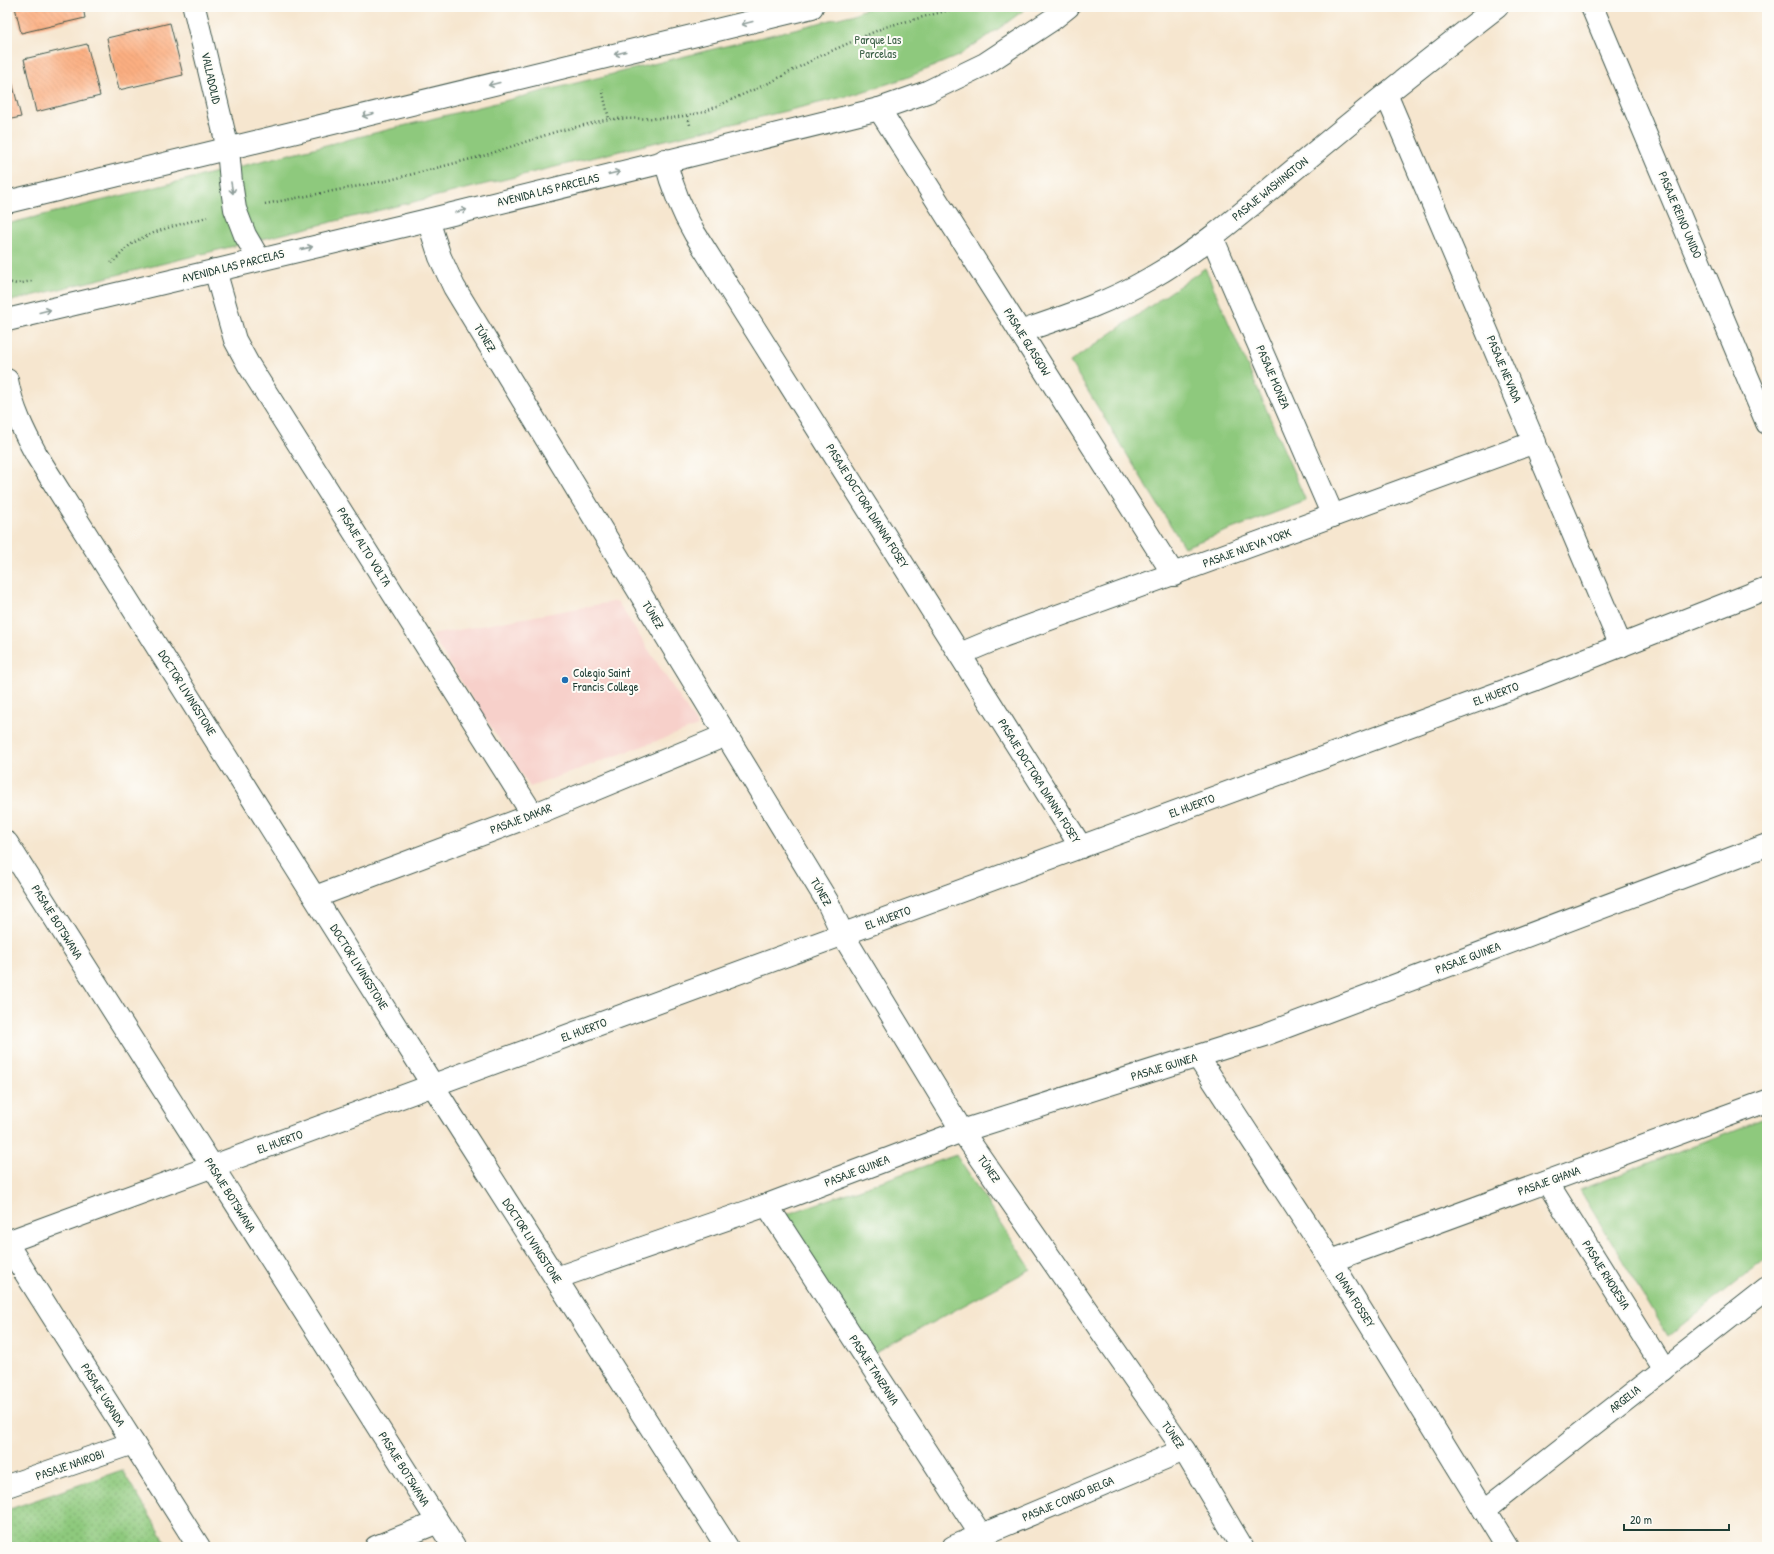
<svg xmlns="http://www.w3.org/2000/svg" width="1774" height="1554" font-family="'Patrick Hand',sans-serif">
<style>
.built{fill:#f7d0ca}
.grass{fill:url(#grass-dots);stroke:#568358}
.green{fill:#8ec97d;stroke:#568358}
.building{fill:url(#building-back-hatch)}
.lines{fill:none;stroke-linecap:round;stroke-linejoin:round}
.minor-casing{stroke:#3f564b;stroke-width:24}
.path{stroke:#3f564b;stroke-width:2.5;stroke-dasharray:1 3;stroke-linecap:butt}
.minor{stroke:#fff;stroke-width:22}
.oneway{stroke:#8f9e9a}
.poi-dot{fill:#1f6fb2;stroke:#fdfcf7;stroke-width:1.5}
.labels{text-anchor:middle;stroke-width:4;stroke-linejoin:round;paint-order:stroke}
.park-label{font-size:12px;fill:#3b6046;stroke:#fdfcf7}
.street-label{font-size:12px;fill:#1f3d34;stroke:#fdfcf7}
.poi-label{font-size:12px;fill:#1f3d34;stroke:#fdfcf7;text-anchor:start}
</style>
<defs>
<pattern id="grass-dots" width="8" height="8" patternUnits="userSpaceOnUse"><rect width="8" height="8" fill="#8ec97d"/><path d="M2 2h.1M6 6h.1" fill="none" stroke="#73a467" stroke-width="1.8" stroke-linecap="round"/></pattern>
<pattern id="building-back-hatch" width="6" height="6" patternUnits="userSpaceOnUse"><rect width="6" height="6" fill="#fcaf81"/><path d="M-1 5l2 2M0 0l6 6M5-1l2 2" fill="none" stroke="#d89770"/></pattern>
</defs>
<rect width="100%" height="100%" fill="#fdfcf7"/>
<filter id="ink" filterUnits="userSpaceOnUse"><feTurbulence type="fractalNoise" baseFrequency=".025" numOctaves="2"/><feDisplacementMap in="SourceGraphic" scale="8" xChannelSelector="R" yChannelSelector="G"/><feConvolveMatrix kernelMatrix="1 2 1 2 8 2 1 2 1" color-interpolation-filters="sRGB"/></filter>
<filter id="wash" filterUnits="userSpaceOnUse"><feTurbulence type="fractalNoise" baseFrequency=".012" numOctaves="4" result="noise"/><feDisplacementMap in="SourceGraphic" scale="16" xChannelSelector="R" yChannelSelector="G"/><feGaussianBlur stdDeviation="0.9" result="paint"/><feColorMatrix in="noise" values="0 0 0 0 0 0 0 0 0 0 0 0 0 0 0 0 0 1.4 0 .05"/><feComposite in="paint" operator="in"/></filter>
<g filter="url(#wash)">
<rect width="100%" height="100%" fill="#f6e6cf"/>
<polygon class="built" points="617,601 698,726 530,787 431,635"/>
<polygon class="grass" points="122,1470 169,1547 7,1547 7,1510"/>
<g class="green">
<polygon points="870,7 1028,7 1001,27 958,56 906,78 852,95 620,151 7,302 7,224 851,15"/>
<polygon points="1205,268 1306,501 1184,547 1070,362"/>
<polygon points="1767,1117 1767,1258 1668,1336 1580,1190"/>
<polygon points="956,1155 1031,1269 872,1355 779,1217"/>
</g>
<g id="blocks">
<g class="building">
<polygon points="15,7 83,7 85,18 21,33"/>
<polygon points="170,23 183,75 119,90 107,38"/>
<polygon points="87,44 100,96 36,112 24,59"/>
<polygon points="7,62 21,117 7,120"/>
</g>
</g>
</g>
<g filter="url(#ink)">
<use href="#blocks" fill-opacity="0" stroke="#3f564b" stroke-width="1"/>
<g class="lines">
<defs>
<g id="minor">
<polyline points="194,7 228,149 231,182 235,209 245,235 259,259"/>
<polyline points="1592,7 1767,423"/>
<polyline points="1386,94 1621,646"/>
<polyline points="879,109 1174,575"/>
<path d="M665,160C672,187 681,210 695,234L1081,847"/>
<polyline points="7,202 812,7"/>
<polyline points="428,220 440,257 454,287 827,901 843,935 962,1131 1184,1450 1242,1547"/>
<polyline points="1212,237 1333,516"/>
<polyline points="215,270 235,340 248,364 533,815"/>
<polyline points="7,320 428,220 879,109 927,92 985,64 1053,19 1068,7"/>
<path d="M1020,332C1064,317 1108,303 1149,279C1204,248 1252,204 1301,164C1365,110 1431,58 1497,7"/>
<path d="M7,380C12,408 24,432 37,456L449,1111L727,1547"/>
<polyline points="960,654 1003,636 1535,442"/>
<polyline points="7,843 454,1547"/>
<polyline points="315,897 533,815 726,735"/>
<polyline points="1198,1057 1331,1261 1507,1547"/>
<polyline points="1547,1182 1664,1369"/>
<polyline points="767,1205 981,1535"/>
<polyline points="7,1242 1531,681 1767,588"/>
<polyline points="7,1244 199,1547"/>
<polyline points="1331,1261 1767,1101"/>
<polyline points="556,1278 767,1205 962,1131 1264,1035 1767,845"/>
<polyline points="7,1486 133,1443"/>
<polyline points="1484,1510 1767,1288"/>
<polyline points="376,1547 438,1522"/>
<polyline points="953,1547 1184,1450"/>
</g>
</defs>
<use href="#minor" class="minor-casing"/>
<g class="path">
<polyline points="602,89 609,119"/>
<polyline points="688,116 690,125"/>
<polyline points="265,204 390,180 483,156 555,132 609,119 673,118 704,112 771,82 820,56 885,27 961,7"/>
<path d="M111,263C118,258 122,252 129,246C146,232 185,223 207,217"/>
<polyline points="7,282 17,284 32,281"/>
</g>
<use href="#minor" class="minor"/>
</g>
<defs><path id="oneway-shaft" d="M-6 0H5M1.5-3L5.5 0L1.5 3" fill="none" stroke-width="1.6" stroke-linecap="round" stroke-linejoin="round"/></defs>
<g class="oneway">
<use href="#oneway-shaft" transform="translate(747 23) rotate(166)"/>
<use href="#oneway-shaft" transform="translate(620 53) rotate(166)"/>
<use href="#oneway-shaft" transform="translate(494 84) rotate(166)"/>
<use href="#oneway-shaft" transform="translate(368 115) rotate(166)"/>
<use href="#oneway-shaft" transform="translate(614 173) rotate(-14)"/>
<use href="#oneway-shaft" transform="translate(232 188) rotate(80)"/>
<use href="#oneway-shaft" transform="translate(461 211) rotate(-14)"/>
<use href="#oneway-shaft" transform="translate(307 248) rotate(-13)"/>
<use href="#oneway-shaft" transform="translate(45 311) rotate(-14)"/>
</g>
</g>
<circle class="poi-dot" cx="565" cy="680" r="4"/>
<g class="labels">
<g class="park-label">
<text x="878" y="44">Parque Las<tspan x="878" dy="14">Parcelas</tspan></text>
</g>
<g class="street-label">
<text transform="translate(211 78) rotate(77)" y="4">VALLADOLID</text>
<text transform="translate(1270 189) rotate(-39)" y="4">PASAJE WASHINGTON</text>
<text transform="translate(548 190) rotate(-14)" y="4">AVENIDA LAS PARCELAS</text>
<text transform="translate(1680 215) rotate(67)" y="4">PASAJE REINO UNIDO</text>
<text transform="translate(233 266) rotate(-14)" y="4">AVENIDA LAS PARCELAS</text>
<text transform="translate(485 338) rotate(59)" y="4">TÚNEZ</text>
<text transform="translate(1027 342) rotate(58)" y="4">PASAJE GLASGOW</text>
<text transform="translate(1504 369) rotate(67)" y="4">PASAJE NEVADA</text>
<text transform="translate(1273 377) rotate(67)" y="4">PASAJE MONZA</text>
<text transform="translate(867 506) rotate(58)" y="4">PASAJE DOCTORA DIANNA FOSEY</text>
<text transform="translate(364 547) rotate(58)" y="4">PASAJE ALTO VOLTA</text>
<text transform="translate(1247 548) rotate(-20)" y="4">PASAJE NUEVA YORK</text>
<text transform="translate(653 615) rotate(59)" y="4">TÚNEZ</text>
<text transform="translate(187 693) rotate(58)" y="4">DOCTOR LIVINGSTONE</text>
<text transform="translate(1496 694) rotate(-20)" y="4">EL HUERTO</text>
<text transform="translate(1039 781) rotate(58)" y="4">PASAJE DOCTORA DIANNA FOSEY</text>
<text transform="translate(1192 806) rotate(-20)" y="4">EL HUERTO</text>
<text transform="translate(521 819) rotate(-21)" y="4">PASAJE DAKAR</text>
<text transform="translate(821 892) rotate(60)" y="4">TÚNEZ</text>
<text transform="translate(888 918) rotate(-20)" y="4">EL HUERTO</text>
<text transform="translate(57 922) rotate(58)" y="4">PASAJE BOTSWANA</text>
<text transform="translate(1468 958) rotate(-21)" y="4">PASAJE GUINEA</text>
<text transform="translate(359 967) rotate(58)" y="4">DOCTOR LIVINGSTONE</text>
<text transform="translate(584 1030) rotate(-20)" y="4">EL HUERTO</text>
<text transform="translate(1164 1067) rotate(-17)" y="4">PASAJE GUINEA</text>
<text transform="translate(280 1142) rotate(-20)" y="4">EL HUERTO</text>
<text transform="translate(989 1169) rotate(55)" y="4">TÚNEZ</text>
<text transform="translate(857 1171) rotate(-21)" y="4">PASAJE GUINEA</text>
<text transform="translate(1549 1181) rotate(-20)" y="4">PASAJE GHANA</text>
<text transform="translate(230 1195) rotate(58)" y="4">PASAJE BOTSWANA</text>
<text transform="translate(532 1241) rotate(57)" y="4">DOCTOR LIVINGSTONE</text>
<text transform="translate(1606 1275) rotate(58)" y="4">PASAJE RHODESIA</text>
<text transform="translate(1355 1300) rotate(58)" y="4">DIANA FOSSEY</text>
<text transform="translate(874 1370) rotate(57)" y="4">PASAJE TANZANIA</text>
<text transform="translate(103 1395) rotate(58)" y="4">PASAJE UGANDA</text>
<text transform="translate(1625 1399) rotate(-38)" y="4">ARGELIA</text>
<text transform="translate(1173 1435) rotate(55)" y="4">TÚNEZ</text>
<text transform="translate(70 1465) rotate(-19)" y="4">PASAJE NAIROBI</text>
<text transform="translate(404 1469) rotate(58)" y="4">PASAJE BOTSWANA</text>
<text transform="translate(1068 1499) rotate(-23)" y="4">PASAJE CONGO BELGA</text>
</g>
<g class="poi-label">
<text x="573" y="677">Colegio Saint<tspan x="573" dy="14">Francis College</tspan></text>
</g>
</g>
<rect width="1774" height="1554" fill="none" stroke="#fdfcf7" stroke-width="24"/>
<path d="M1624 1524v6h105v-6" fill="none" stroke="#1f3d34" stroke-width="2"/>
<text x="1630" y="1524" font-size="12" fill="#1f3d34" stroke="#fdfcf7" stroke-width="3" paint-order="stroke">20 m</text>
</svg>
